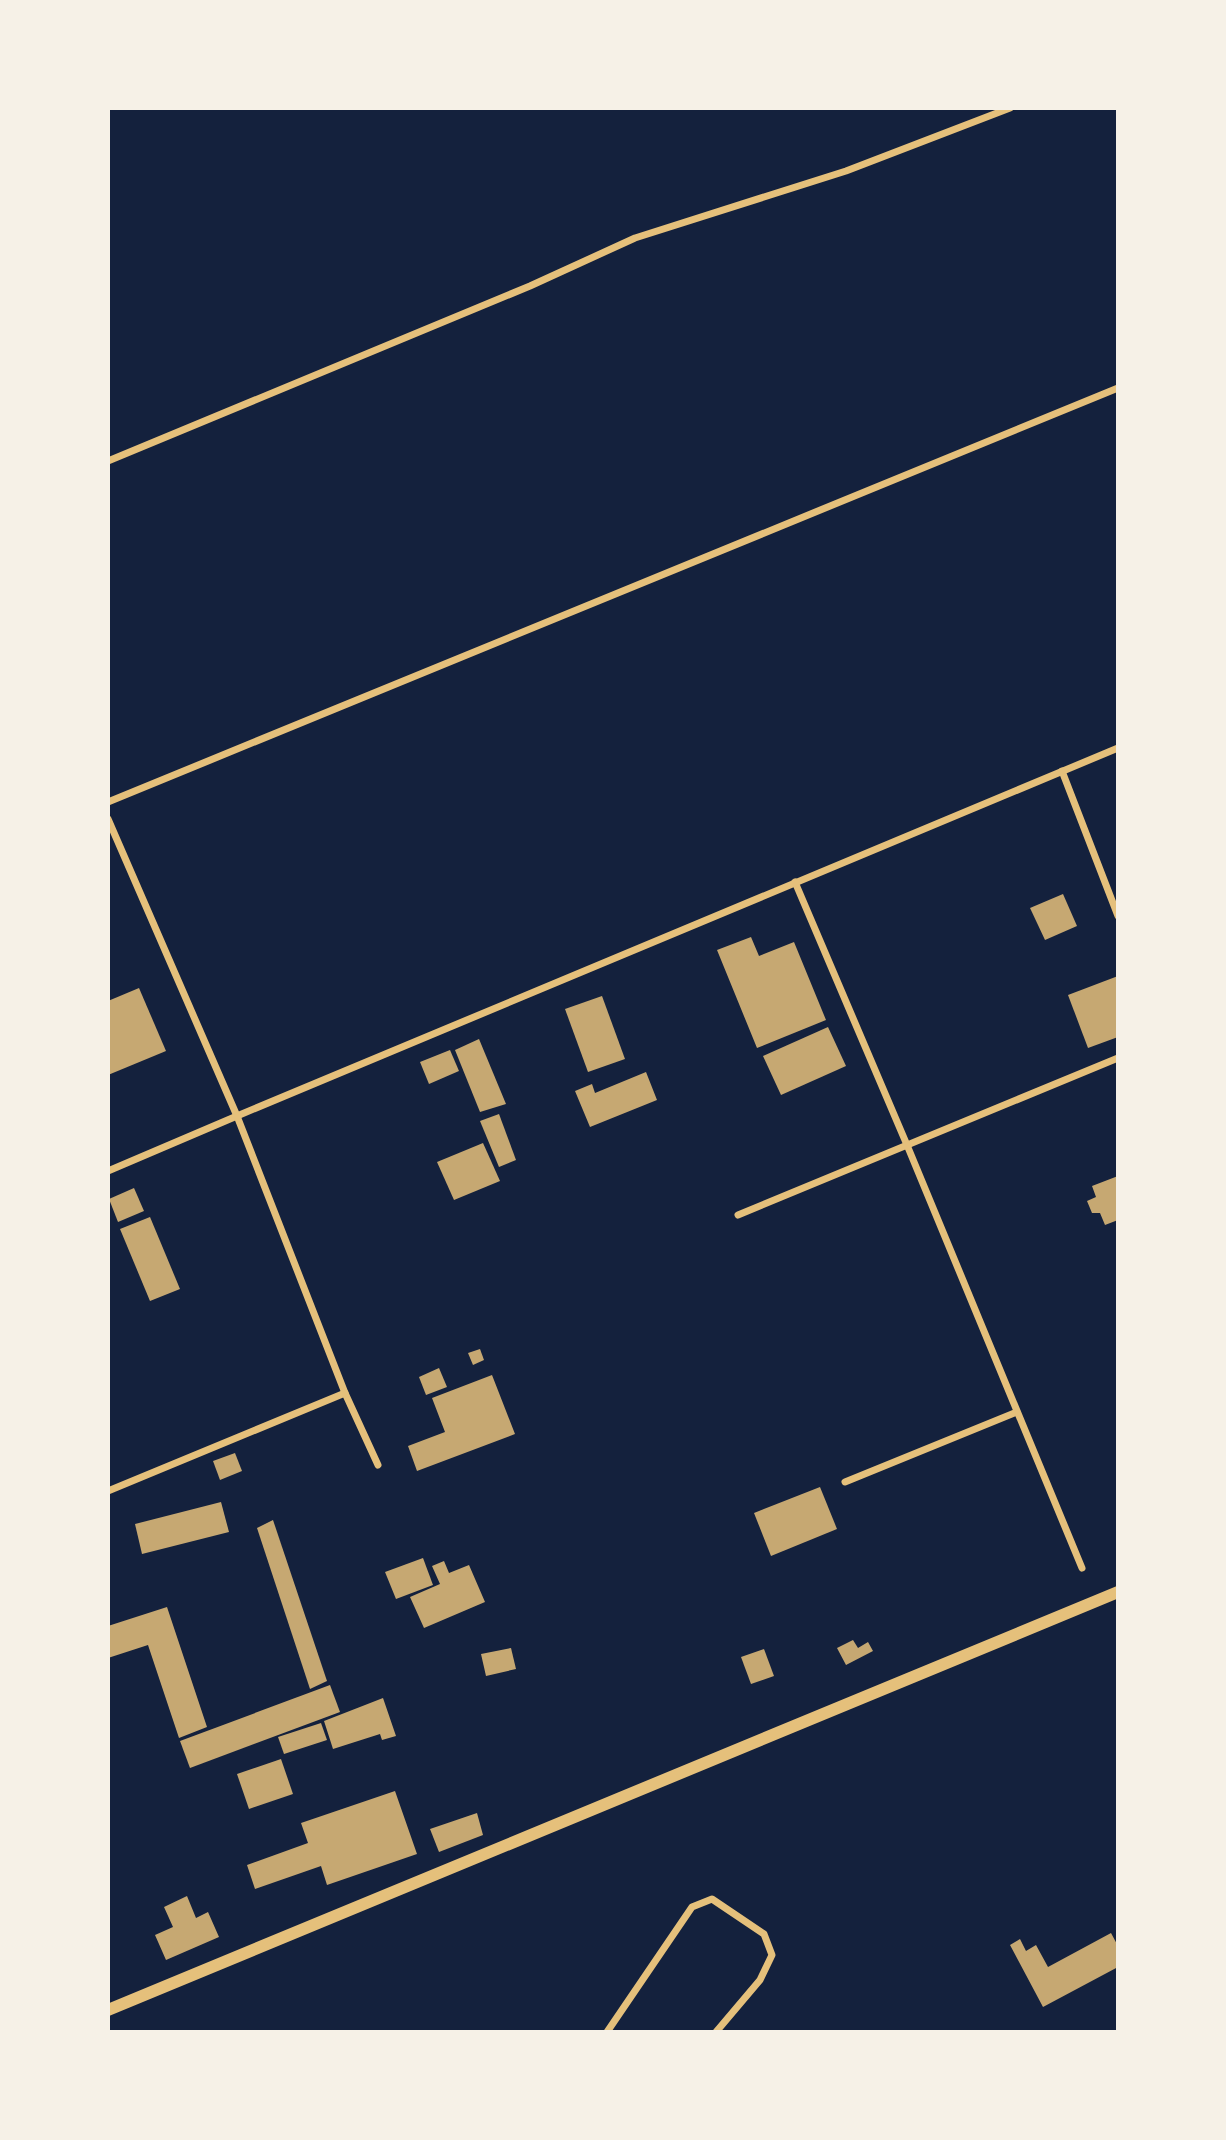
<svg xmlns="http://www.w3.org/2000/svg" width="1226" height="2140" font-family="'Roboto Serif',serif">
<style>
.building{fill:#c6a872}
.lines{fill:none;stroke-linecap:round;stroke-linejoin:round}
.minor{stroke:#e5c07b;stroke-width:7}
.tertiary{stroke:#e5c07b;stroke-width:12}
</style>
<rect width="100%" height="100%" fill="#14213d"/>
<g class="building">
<polygon points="1063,894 1077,926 1045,940 1030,908"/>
<polygon points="751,937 759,956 794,942 826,1020 757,1048 717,950"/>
<polygon points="1118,976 1118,1037 1088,1048 1068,995"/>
<polygon points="139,988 166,1051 108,1075 108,1001"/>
<polygon points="602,996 625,1059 588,1072 565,1009"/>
<polygon points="828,1027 846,1066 781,1095 763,1056"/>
<polygon points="479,1039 506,1104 480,1112 455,1050"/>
<polygon points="450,1050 459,1071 429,1084 420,1062"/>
<polygon points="646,1072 657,1100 590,1127 575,1091 592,1084 595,1093"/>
<polygon points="499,1114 516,1160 499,1167 480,1121"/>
<polygon points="483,1143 500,1181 454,1200 437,1162"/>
<polygon points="1118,1176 1118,1220 1105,1225 1100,1213 1092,1213 1087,1201 1096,1197 1092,1186"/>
<polygon points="134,1188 144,1211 118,1222 109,1199"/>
<polygon points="150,1217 180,1289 150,1301 120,1229"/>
<polygon points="480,1349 484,1360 473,1365 468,1353"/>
<polygon points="439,1368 447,1387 426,1395 419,1377"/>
<polygon points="492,1375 515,1434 417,1471 408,1446 445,1432 432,1398"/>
<polygon points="235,1453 242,1471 220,1480 213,1461"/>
<polygon points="820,1487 837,1529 771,1556 754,1513"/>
<polygon points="221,1502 229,1532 142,1554 135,1524"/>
<polygon points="273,1520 327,1681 310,1689 257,1528"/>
<polygon points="423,1558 433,1585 396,1599 385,1572"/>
<polygon points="444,1561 449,1573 469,1565 485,1602 424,1628 410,1597 440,1584 432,1566"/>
<polygon points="167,1607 207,1727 179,1738 148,1645 108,1658 108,1626"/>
<polygon points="853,1640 858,1648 868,1642 873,1651 846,1665 837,1648"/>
<polygon points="511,1648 516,1669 486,1676 481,1654"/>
<polygon points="764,1649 774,1676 751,1684 741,1657"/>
<polygon points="330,1685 340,1712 190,1768 180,1741"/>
<polygon points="383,1698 396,1736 382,1740 380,1734 333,1749 324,1721"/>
<polygon points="321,1723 327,1740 284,1754 278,1737"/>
<polygon points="281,1759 293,1794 249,1809 237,1774"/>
<polygon points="395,1791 417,1854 327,1885 321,1866 255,1889 247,1865 308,1843 301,1823"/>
<polygon points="477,1813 483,1835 439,1852 430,1829"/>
<polygon points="187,1896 196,1918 208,1912 219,1937 166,1960 155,1935 173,1927 164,1907"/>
<polygon points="1111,1933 1118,1946 1118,1967 1043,2007 1010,1945 1020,1939 1026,1951 1036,1945 1048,1967"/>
</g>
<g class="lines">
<g class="minor">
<polyline points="108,461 530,286 635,238 846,171 1010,108"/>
<polyline points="1062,771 1118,916"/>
<polyline points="108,802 1118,388"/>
<polyline points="108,819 237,1116 345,1393 378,1465"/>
<polyline points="795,882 907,1145 1082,1568"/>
<polyline points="108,1171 237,1116 1118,748"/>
<polyline points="738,1215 1118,1058"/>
<polyline points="845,1482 1017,1412"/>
<polyline points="108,1491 345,1393"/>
<polyline points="607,2032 692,1907 712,1899 764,1934 772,1955 760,1980 716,2032"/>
</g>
<polyline class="tertiary" points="108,2010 1118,1592"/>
</g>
<rect width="1226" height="2140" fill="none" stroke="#f6f1e7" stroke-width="220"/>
</svg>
